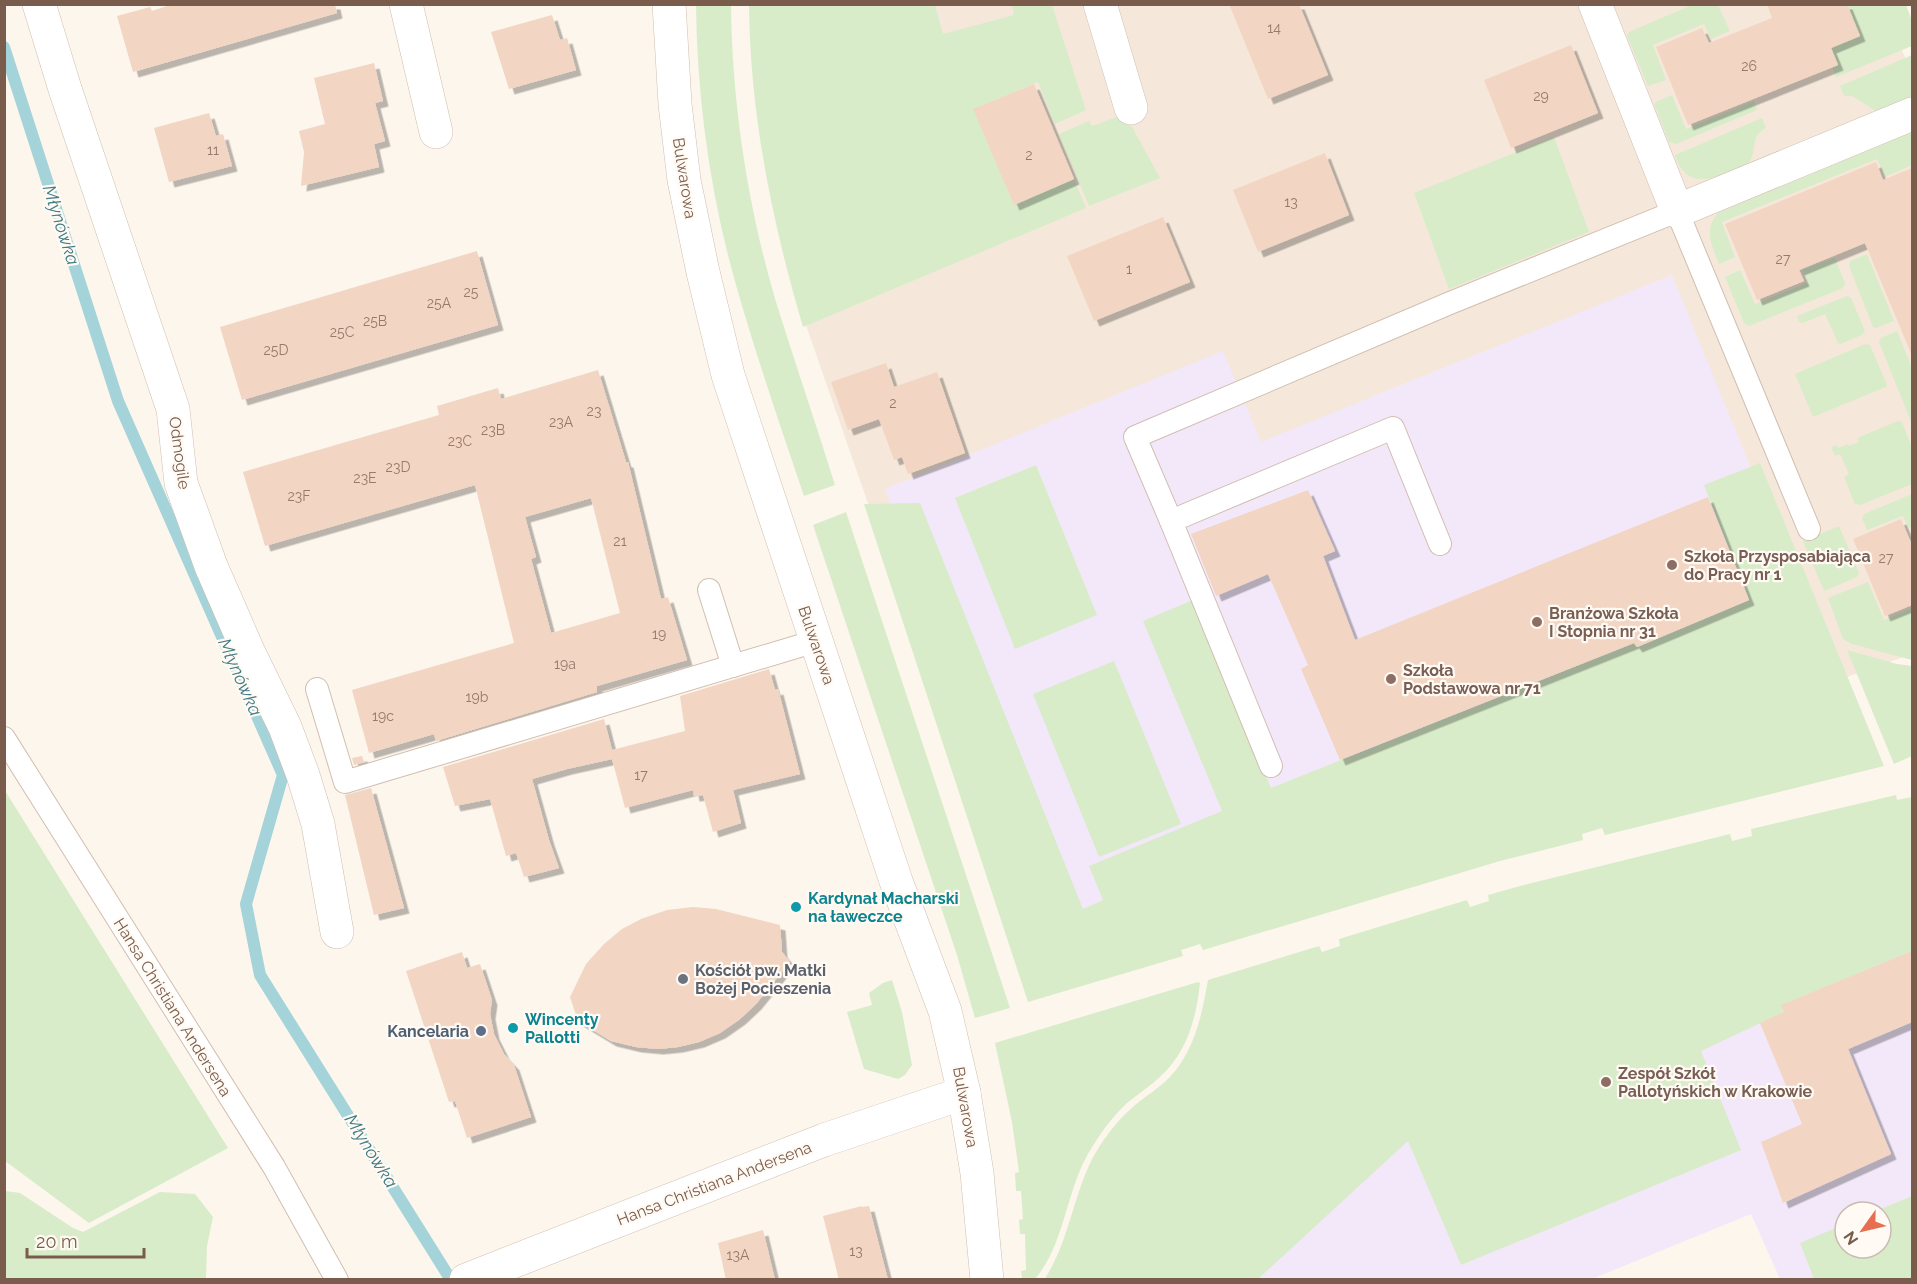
<svg xmlns="http://www.w3.org/2000/svg" width="1917" height="1284" font-family="Raleway,sans-serif">
<style>
.residential{fill:#f5e8da}
.education{fill:#f3e8fa;fill-rule:evenodd}
.green{fill:#d8ecc9}
.lines{fill:none;stroke-linecap:round;stroke-linejoin:round}
.stream{stroke:#a5d3da;stroke-width:12}
.building{fill:#f3d5c3;fill-rule:evenodd;filter:url(#shadow)}
.service-casing{stroke:#d1beb0;stroke-width:24}
.minor-casing{stroke:#d1beb0;stroke-width:34}
.tertiary-casing{stroke:#d1beb0;stroke-width:34}
.service{stroke:#fff;stroke-width:22}
.minor{stroke:#fff;stroke-width:33}
.tertiary{stroke:#fff;stroke-width:33}
.education-dot{fill:#8d6e63;stroke:#fffaf3;stroke-width:2}
.culture-dot{fill:#0f9aa8;stroke:#fffaf3;stroke-width:2}
.worship-dot{fill:#6b7280;stroke:#fffaf3;stroke-width:2}
.service-dot{fill:#5c6f8a;stroke:#fffaf3;stroke-width:2}
.labels{text-anchor:middle;stroke-width:4.5;stroke-linejoin:round;paint-order:stroke}
.number-label{font-size:14px;fill:#987a6a}
.street-label{font-size:16px;fill:#7a5c4d;stroke:#fffaf3}
.education-label{font-size:16px;font-weight:bold;fill:#785e54;stroke:#fffaf3;text-anchor:start}
.culture-label{font-size:16px;font-weight:bold;fill:#0d838f;stroke:#fffaf3;text-anchor:start}
.worship-label{font-size:16px;font-weight:bold;fill:#5b616d;stroke:#fffaf3;text-anchor:start}
.service-label{font-size:16px;font-weight:bold;fill:#4e5e75;stroke:#fffaf3;text-anchor:end}
.water-label{font-size:18px;font-style:italic;fill:#437c86;stroke:#fffaf3}
</style>
<defs>
<filter id="shadow"><feDropShadow dx="5.5" dy="5.5" stdDeviation="0" flood-color="#0004"/></filter>
</defs>
<rect width="100%" height="100%" fill="#fdf6ec"/>
<polygon class="residential" points="799,5 1884,5 1912,75 1912,654 1029,965 802,314"/>
<g class="education">
<polygon points="1672,275 1797,581 1637,647 1635,643 1353,795 1041,932 885,489 1223,351 1261,442"/>
<path d="M1912,943V1279H1780L1751,1214L1592,1279H1114L1600,963ZM1845,1212H1881V1248H1845Z"/>
</g>
<g class="green">
<polygon points="1694,4 1718,5 1730,31 1711,39 1704,24 1653,45 1666,80 1648,86 1627,36 1629,32"/>
<path d="M696,5H731C732,104 748,207 776,302C795,363 816,424 835,485L804,496C781,428 758,361 738,292C711,200 697,101 696,5Z"/>
<path d="M749,5H935L943,34L1014,15L1012,5H1052L1086,110L1055,124L1038,82L974,109L1014,204L1074,179L1086,208L803,327C772,222 750,114 749,5Z"/>
<polygon points="1847,5 1906,5 1912,21 1912,46 1836,77 1832,67 1838,64 1831,48"/>
<polygon points="1912,55 1912,96 1876,111 1852,96 1844,96 1840,86"/>
<polygon points="1672,95 1686,129 1754,101 1757,110 1676,144 1669,142 1654,104 1658,101"/>
<polygon points="1125,114 1160,178 1089,206 1059,134 1089,121 1092,126"/>
<path d="M1762,118L1766,128C1748,137 1759,151 1748,163C1721,175 1688,196 1675,155Z"/>
<path d="M1912,132V165L1885,177L1877,159L1722,222L1735,257L1719,264C1712,245 1703,230 1718,213Z"/>
<polygon points="1554,137 1589,232 1449,289 1414,193"/>
<polygon points="1867,254 1894,321 1876,328 1873,327 1849,266 1850,261"/>
<polygon points="1835,258 1845,283 1843,288 1749,326 1744,323 1725,277 1740,270 1755,304 1807,283 1802,270"/>
<polygon points="1847,296 1851,298 1865,331 1862,335 1840,344 1838,343 1825,314 1803,323 1799,322 1797,316"/>
<polygon points="1897,331 1912,368 1912,424 1879,342 1881,338"/>
<polygon points="1865,344 1870,345 1887,385 1886,387 1813,417 1795,374"/>
<polygon points="1898,421 1902,422 1912,448 1912,484 1860,505 1855,504 1844,477 1849,474 1840,454 1835,456 1831,447 1837,445 1838,448 1848,444 1849,446 1859,442 1857,438"/>
<polygon points="1760,463 1884,766 1605,835 1602,828 1582,834 1583,840 1500,861 1203,950 1200,944 1181,950 1183,956 1028,1002 864,504 920,503 1083,909 1103,900 1089,866 1222,811 1143,621 1193,600 1271,788 1634,643 1637,647 1749,600 1704,485"/>
<polygon points="1036,465 1097,615 1015,649 955,498"/>
<polygon points="1912,494 1912,527 1909,528 1903,516 1867,530 1862,518 1864,514"/>
<polygon points="846,512 1010,1008 975,1018 957,955 813,525"/>
<polygon points="1839,526 1859,573 1857,577 1824,591 1803,541"/>
<polygon points="1868,582 1884,620 1912,608 1912,660 1852,644 1843,639 1828,598"/>
<polygon points="1847,650 1897,664 1912,666 1912,756 1894,764"/>
<polygon points="1114,661 1181,824 1099,857 1033,694"/>
<polygon points="4,789 228,1148 89,1223 5,1161"/>
<path d="M1896,795L1897,800L1912,797V951L1782,1005L1784,1012L1701,1051L1741,1150L1461,1265L1408,1141L1258,1279L1044,1280C1070,1241 1073,1192 1096,1152C1106,1135 1119,1119 1134,1106C1146,1096 1159,1088 1170,1077C1195,1050 1202,1014 1208,980L1319,946L1322,952L1340,946L1339,939L1467,900L1470,907L1489,901L1488,895L1520,886L1730,834L1732,841L1752,836L1751,829Z"/>
<polygon points="892,980 902,1012 912,1065 905,1075 898,1079 864,1069 847,1012 872,1005 869,993 883,983"/>
<path d="M1198,982L1200,983C1197,1009 1192,1034 1177,1057C1165,1076 1145,1089 1127,1103C1111,1118 1099,1135 1088,1154C1066,1192 1064,1246 1035,1279H1022L1021,1271L1026,1270L1025,1234H1020L1019,1220L1023,1219L1021,1191H1016L1015,1173L1019,1172L1012,1122L995,1043Z"/>
<polygon points="5,1191 20,1193 73,1228 83,1232 160,1192 195,1194 213,1217 207,1246 206,1278 208,1279 5,1279"/>
<polygon points="1912,1196 1912,1279 1814,1279 1800,1243 1845,1224 1845,1248 1881,1248 1881,1212 1874,1212"/>
</g>
<g class="lines">
<polyline class="stream" points="4,47 118,401 283,775 246,904 260,975 451,1280"/>
</g>
<g class="building">
<polygon points="173,4 335,4 337,13 133,72 117,16 150,7 152,11"/>
<polygon points="1229,4 1299,4 1328,75 1268,99"/>
<polygon points="1767,4 1847,4 1860,36 1831,48 1838,65 1688,125 1656,47 1702,28 1709,43 1772,18"/>
<polygon points="552,15 560,40 567,38 576,70 509,89 491,32"/>
<polygon points="1571,45 1598,113 1511,148 1484,80"/>
<polygon points="374,63 383,101 375,103 385,141 374,144 379,167 301,186 304,152 299,131 325,124 314,78"/>
<polygon points="1034,84 1074,179 1014,205 973,109"/>
<polygon points="209,113 216,136 223,134 232,166 169,182 154,128"/>
<polygon points="1325,153 1349,215 1258,252 1233,190"/>
<polygon points="1876,162 1883,180 1912,168 1912,356 1865,243 1799,270 1804,281 1757,300 1725,224"/>
<polygon points="1163,217 1190,282 1094,321 1067,256"/>
<polygon points="477,251 498,325 242,400 220,327"/>
<polygon points="886,363 894,387 937,372 965,453 908,474 902,457 894,460 879,419 848,430 831,382"/>
<path d="M598,370L626,462H628L661,599L668,597L687,660L597,686V692L436,741L434,734L369,753L352,690L514,643L475,485L265,546L243,472L439,415L437,406L498,388L501,399ZM591,498L620,613L551,633L531,559L536,557L525,517Z"/>
<polygon points="1308,490 1335,551 1323,556 1355,640 1708,497 1749,600 1637,647 1634,643 1340,760 1301,669 1308,665 1268,574 1216,596 1191,534"/>
<polygon points="1901,519 1912,545 1912,605 1885,616 1853,539"/>
<polygon points="769,669 775,690 778,689 800,774 733,790 741,823 713,832 703,795 694,796 693,790 625,808 612,759 567,769 532,779 549,840 559,868 524,877 516,853 506,856 490,799 455,806 443,767 604,719 612,750 685,731 680,696"/>
<polygon points="362,756 364,762 354,765 352,758"/>
<polygon points="371,788 404,908 374,915 345,795"/>
<polygon points="693,907 716,909 780,925 782,952 790,962 756,1004 740,1019 720,1033 699,1042 678,1047 658,1049 636,1047 611,1041 578,1021 570,997 586,964 604,944 622,929 641,919 667,910"/>
<polygon points="1912,951 1912,1022 1848,1049 1891,1154 1783,1203 1761,1142 1802,1124 1760,1023 1784,1012 1781,1005"/>
<polygon points="462,952 467,968 480,964 492,1000 490,1014 494,1034 504,1054 514,1065 531,1117 467,1138 455,1101 449,1102 406,971"/>
<polygon points="862,1206 862,1207 869,1206 888,1280 839,1280 823,1216"/>
<polygon points="763,1230 775,1280 726,1280 718,1243"/>
</g>
<g class="lines">
<defs>
<g id="service">
<polyline points="1171,521 1393,428 1440,544"/>
<polyline points="709,590 733,666"/>
<polyline points="317,689 345,782 816,641"/>
<polyline points="4,738 274,1167 337,1280"/>
<polyline points="1271,766 1171,521 1135,437 1450,303 1677,211 1809,529"/>
</g>
<g id="minor">
<polyline points="39,4 65,89 173,409 181,483 211,566 248,651 285,727 303,775 318,824 337,932"/>
<polyline points="406,4 436,132"/>
<polyline points="1100,4 1131,108"/>
<polyline points="1595,4 1677,211 1912,114"/>
<polyline points="466,1280 824,1140 964,1093"/>
</g>
<polyline id="tertiary" points="669,4 675,104 684,180 703,272 728,375 896,881 945,1011 964,1093 977,1173 987,1280"/>
</defs>
<use href="#service" class="service-casing"/>
<use href="#minor" class="minor-casing"/>
<use href="#tertiary" class="tertiary-casing"/>
<use href="#service" class="service"/>
<use href="#minor" class="minor"/>
<use href="#tertiary" class="tertiary"/>
</g>
<g class="education-dot">
<circle cx="1672" cy="565" r="6"/>
<circle cx="1537" cy="622" r="6"/>
<circle cx="1391" cy="679" r="6"/>
<circle cx="1606" cy="1082" r="6"/>
</g>
<g class="culture-dot">
<circle cx="796" cy="907" r="6"/>
<circle cx="513" cy="1028" r="6"/>
</g>
<circle class="worship-dot" cx="683" cy="979" r="6"/>
<circle class="service-dot" cx="481" cy="1031" r="6"/>
<g class="labels">
<g class="number-label">
<text x="1274" y="33">14</text>
<text x="1749" y="71">26</text>
<text x="1541" y="101">29</text>
<text x="213" y="155">11</text>
<text x="1029" y="160">2</text>
<text x="1291" y="207">13</text>
<text x="1783" y="264">27</text>
<text x="1129" y="274">1</text>
<text x="471" y="297">25</text>
<text x="439" y="308">25A</text>
<text x="375" y="326">25B</text>
<text x="342" y="337">25C</text>
<text x="276" y="355">25D</text>
<text x="893" y="408">2</text>
<text x="594" y="416">23</text>
<text x="561" y="427">23A</text>
<text x="493" y="435">23B</text>
<text x="460" y="446">23C</text>
<text x="398" y="472">23D</text>
<text x="365" y="483">23E</text>
<text x="299" y="501">23F</text>
<text x="620" y="546">21</text>
<text x="1886" y="563">27</text>
<text x="659" y="639">19</text>
<text x="565" y="669">19a</text>
<text x="477" y="702">19b</text>
<text x="383" y="721">19c</text>
<text x="641" y="780">17</text>
<text x="856" y="1256">13</text>
<text x="738" y="1260">13A</text>
</g>
<g class="street-label">
<text transform="translate(685 178) rotate(81)" y="6">Bulwarowa</text>
<text transform="translate(180 453) rotate(82)" y="6">Odmogile</text>
<text transform="translate(817 645) rotate(71)" y="6">Bulwarowa</text>
<text transform="translate(173 1007) rotate(58)" y="6">Hansa Christiana Andersena</text>
<text transform="translate(966 1107) rotate(80)" y="6">Bulwarowa</text>
<text transform="translate(714 1183) rotate(-21)" y="6">Hansa Christiana Andersena</text>
</g>
<g class="education-label">
<text x="1684" y="562">Szkoła Przysposabiająca<tspan x="1684" dy="18">do Pracy nr 1</tspan></text>
<text x="1549" y="619">Branżowa Szkoła<tspan x="1549" dy="18">I Stopnia nr 31</tspan></text>
<text x="1403" y="676">Szkoła<tspan x="1403" dy="18">Podstawowa nr 71</tspan></text>
<text x="1618" y="1079">Zespół Szkół<tspan x="1618" dy="18">Pallotyńskich w Krakowie</tspan></text>
</g>
<g class="culture-label">
<text x="808" y="904">Kardynał Macharski<tspan x="808" dy="18">na ławeczce</tspan></text>
<text x="525" y="1025">Wincenty<tspan x="525" dy="18">Pallotti</tspan></text>
</g>
<g class="worship-label">
<text x="695" y="976">Kościół pw. Matki<tspan x="695" dy="18">Bożej Pocieszenia</tspan></text>
</g>
<g class="service-label">
<text x="469" y="1037">Kancelaria</text>
</g>
<g class="water-label">
<text transform="translate(61 225) rotate(72)" y="6">Młynówka</text>
<text transform="translate(240 677) rotate(66)" y="6">Młynówka</text>
<text transform="translate(371 1151) rotate(58)" y="6">Młynówka</text>
</g>
</g>
<rect width="1917" height="1284" fill="none" stroke="#7a5c4d" stroke-width="12"/>
<g transform="translate(1863 1230) rotate(236)"><circle r="28" fill="#fffaf3" stroke="#cabbb1" stroke-width="1.5"/>
<path d="M0-4.5L10 22L0 15L-10 22Z" fill="#e76f51"/>
<text y="-9" font-size="16" font-weight="bold" text-anchor="middle" fill="#7a5c4d">N</text>
</g>
<path d="M27 1248v9h117v-9" fill="none" stroke="#7a5c4d" stroke-width="3"/>
<text x="36" y="1248" font-size="18" fill="#7a5c4d" stroke="#fffaf3" stroke-width="4.5" paint-order="stroke">20 m</text>
</svg>
